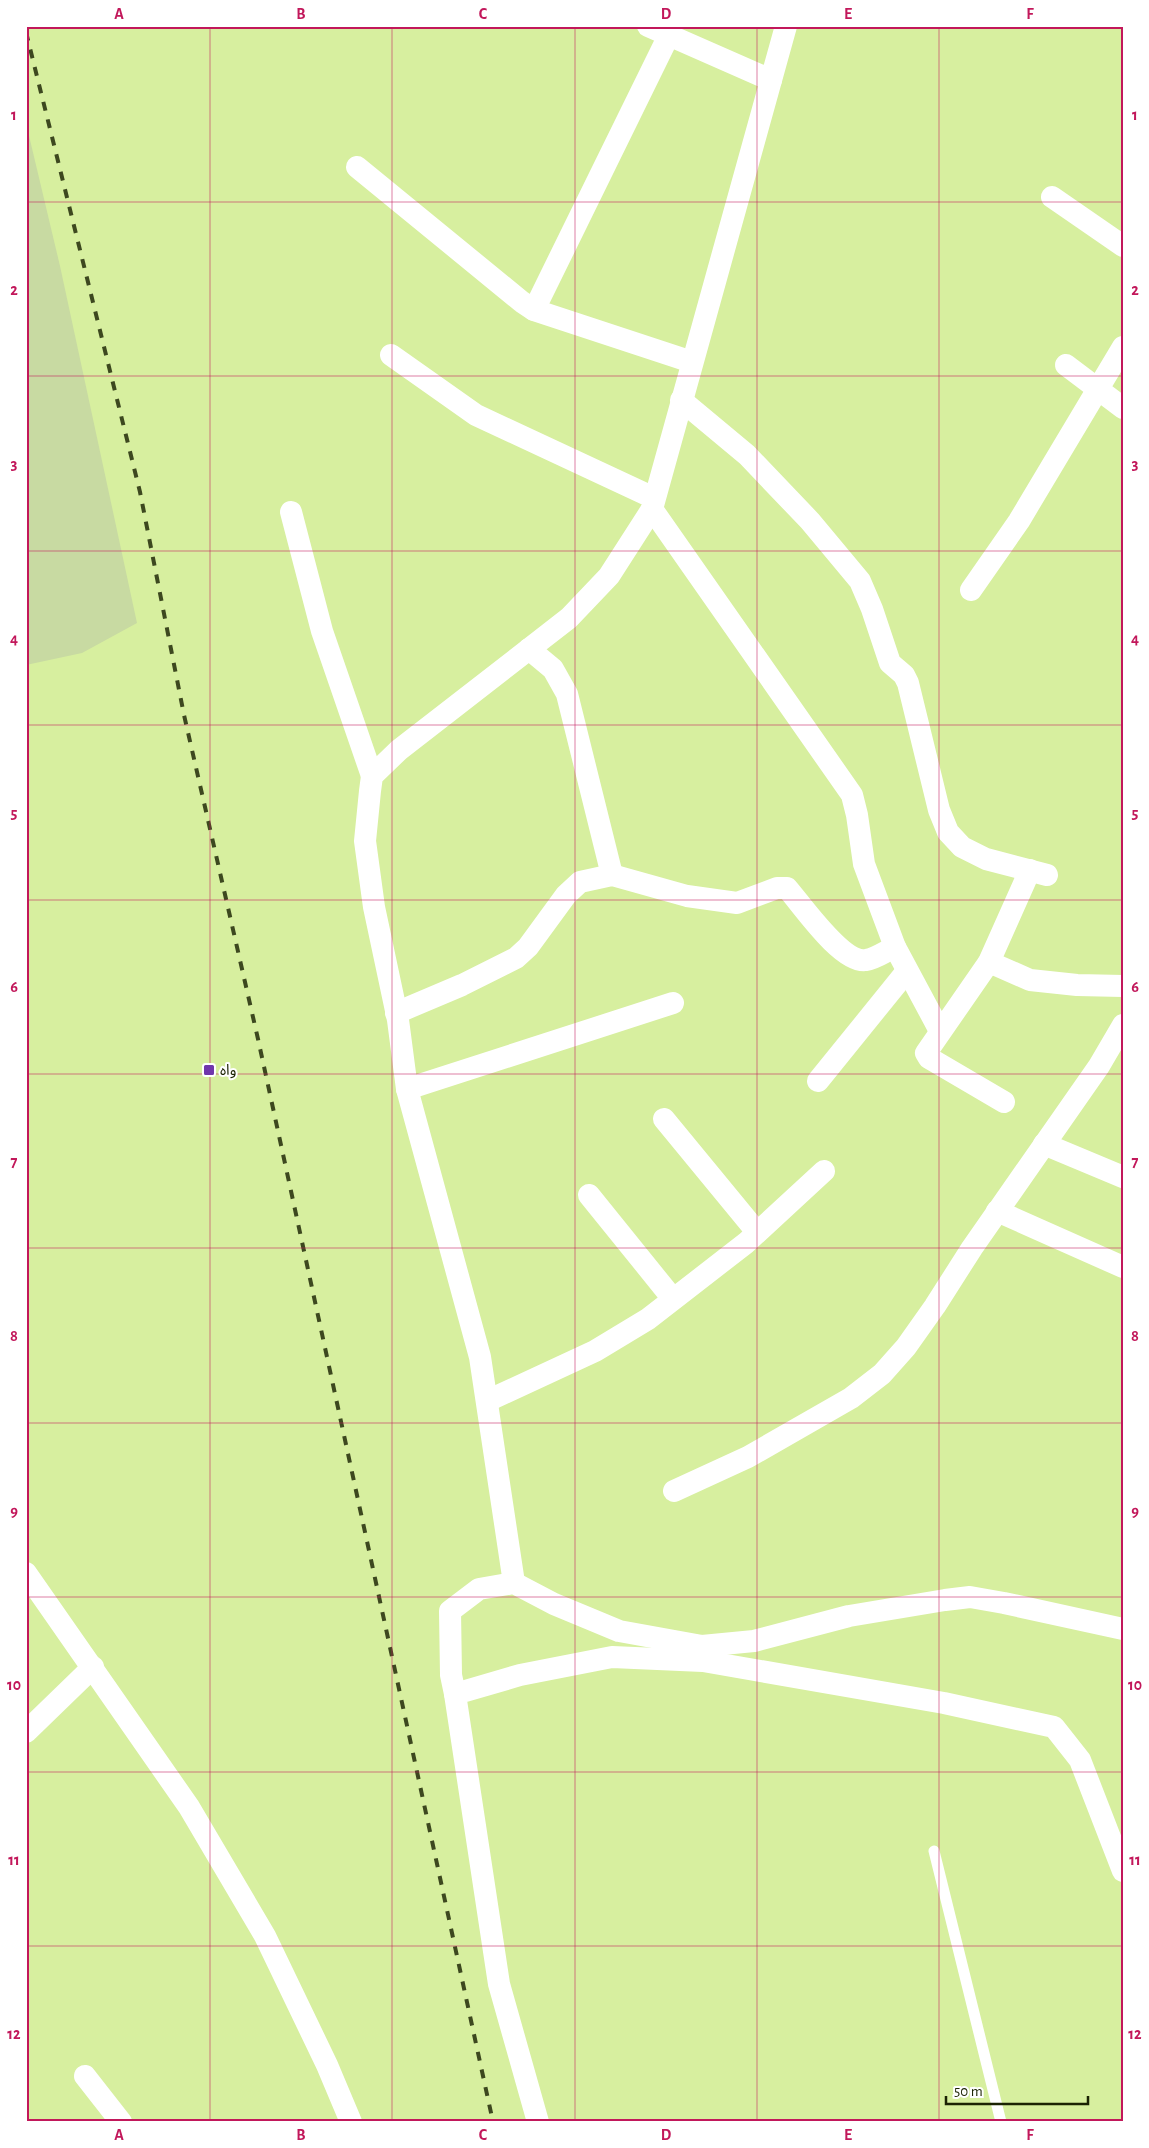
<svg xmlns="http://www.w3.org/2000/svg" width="1149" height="2148" font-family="'Alegreya Sans','Noto Sans Arabic',sans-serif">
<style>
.green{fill:#c8daa2}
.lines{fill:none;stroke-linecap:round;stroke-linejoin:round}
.lane{stroke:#fff;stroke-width:11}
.street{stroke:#fff;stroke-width:22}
.rail{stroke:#3d481f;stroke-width:4;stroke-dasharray:9 9;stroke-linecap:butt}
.grid{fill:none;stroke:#c2185b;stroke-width:1;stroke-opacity:0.55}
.poi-dot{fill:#7036ac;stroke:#fff;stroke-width:2}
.labels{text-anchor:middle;stroke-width:4;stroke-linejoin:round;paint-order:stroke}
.poi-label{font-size:15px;fill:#1b2303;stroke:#fff;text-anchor:start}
.neatline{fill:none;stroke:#c2185b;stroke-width:2}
.grid-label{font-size:16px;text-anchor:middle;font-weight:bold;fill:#c2185b}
</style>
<rect width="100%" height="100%" fill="#d7ef9f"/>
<polygon class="green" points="26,123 60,266 137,623 82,653 26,665"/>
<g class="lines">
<polyline class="lane" points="934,1851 1001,2122"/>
<g class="street">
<polyline points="648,26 771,80"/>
<polyline points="357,167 522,302 534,310 692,362"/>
<polyline points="1052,197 1123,246"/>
<polyline points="534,310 669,35"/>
<polyline points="391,355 476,415 654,498"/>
<polyline points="1066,365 1123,408"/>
<polyline points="681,400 747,455 810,521 860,581 872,609 890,663 904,675 908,683 939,810 948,832 962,847 986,859 1047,875"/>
<polyline points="652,509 852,795 857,815 864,864 895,947 940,1031"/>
<polyline points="291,512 322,631 372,776"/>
<polyline points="971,590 1019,521 1123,347"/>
<polyline points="529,649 553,669 567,694 612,875"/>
<polyline points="989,962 1030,980 1077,985 1123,986"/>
<path d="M396,1013L462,985L516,958L528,947L566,895L580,882L612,875L687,896L737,903L777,888H787C802,905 842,964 866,960C875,959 886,951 895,947"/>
<polyline points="818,1081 907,971"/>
<polyline points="407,1089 673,1003"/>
<polyline points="1004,1102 929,1058 926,1053 989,962 1030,870"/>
<polyline points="664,1119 757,1232"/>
<polyline points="1044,1144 1123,1177"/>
<polyline points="589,1195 673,1299"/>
<polyline points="997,1211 1123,1267"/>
<polyline points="487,1401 595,1351 648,1319 746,1243 824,1171"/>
<polyline points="674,1491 748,1457 851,1398 882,1374 906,1347 935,1306 972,1248 1099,1066 1123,1025"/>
<polyline points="26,1573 189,1807 265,1936 327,2065 351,2122"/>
<polyline points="514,1583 480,1357 407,1089 398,1020 374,907 365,841 370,791 372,776 399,750 569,618 609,576 652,509 786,26"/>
<polyline points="455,1694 451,1675 450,1611 479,1589 514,1583 554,1604 619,1631 702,1646 754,1641 849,1616 945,1600 970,1597 1004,1603 1123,1629"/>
<polyline points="26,1732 93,1667"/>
<polyline points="85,2076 121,2122"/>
<polyline points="538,2122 499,1984 455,1694 520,1675 612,1657 703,1661 944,1703 1054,1727 1080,1760 1123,1871"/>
</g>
<polyline class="rail" points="26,32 140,492 184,715 258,1039 493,2122"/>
</g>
<path class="grid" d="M210,26V2122M392,26V2122M575,26V2122M757,26V2122M939,26V2122M26,202H1123M26,376H1123M26,551H1123M26,725H1123M26,900H1123M26,1074H1123M26,1248H1123M26,1423H1123M26,1597H1123M26,1772H1123M26,1946H1123"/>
<rect class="poi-dot" x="203" y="1064" width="12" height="12" rx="2.5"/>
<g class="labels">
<g class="poi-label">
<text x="220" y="1075">واہ</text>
</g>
</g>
<rect width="1149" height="2148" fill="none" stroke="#ffffff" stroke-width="55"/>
<path d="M946 2096v8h142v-8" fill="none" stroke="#1b2303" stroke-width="2.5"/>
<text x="954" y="2096" font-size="15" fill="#1b2303" stroke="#ffffff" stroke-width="4" paint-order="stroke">50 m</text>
<rect x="28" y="28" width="1094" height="2092" class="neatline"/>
<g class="grid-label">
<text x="119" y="19">A</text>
<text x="301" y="19">B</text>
<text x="483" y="19">C</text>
<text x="666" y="19">D</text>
<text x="848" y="19">E</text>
<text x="1030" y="19">F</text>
<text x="14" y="120">1</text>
<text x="1135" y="120">1</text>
<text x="14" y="295">2</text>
<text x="1135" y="295">2</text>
<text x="14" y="469">3</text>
<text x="1135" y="469">3</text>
<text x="14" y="644">4</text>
<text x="1135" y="644">4</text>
<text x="14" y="818">5</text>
<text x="1135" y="818">5</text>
<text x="14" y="992">6</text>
<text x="1135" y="992">6</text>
<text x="14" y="1167">7</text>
<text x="1135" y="1167">7</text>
<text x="14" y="1341">8</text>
<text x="1135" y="1341">8</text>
<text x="14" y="1516">9</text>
<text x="1135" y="1516">9</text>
<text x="14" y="1690">10</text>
<text x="1135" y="1690">10</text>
<text x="14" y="1865">11</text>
<text x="1135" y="1865">11</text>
<text x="14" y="2039">12</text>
<text x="1135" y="2039">12</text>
<text x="119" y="2140">A</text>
<text x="301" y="2140">B</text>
<text x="483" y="2140">C</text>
<text x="666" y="2140">D</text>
<text x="848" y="2140">E</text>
<text x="1030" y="2140">F</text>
</g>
</svg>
